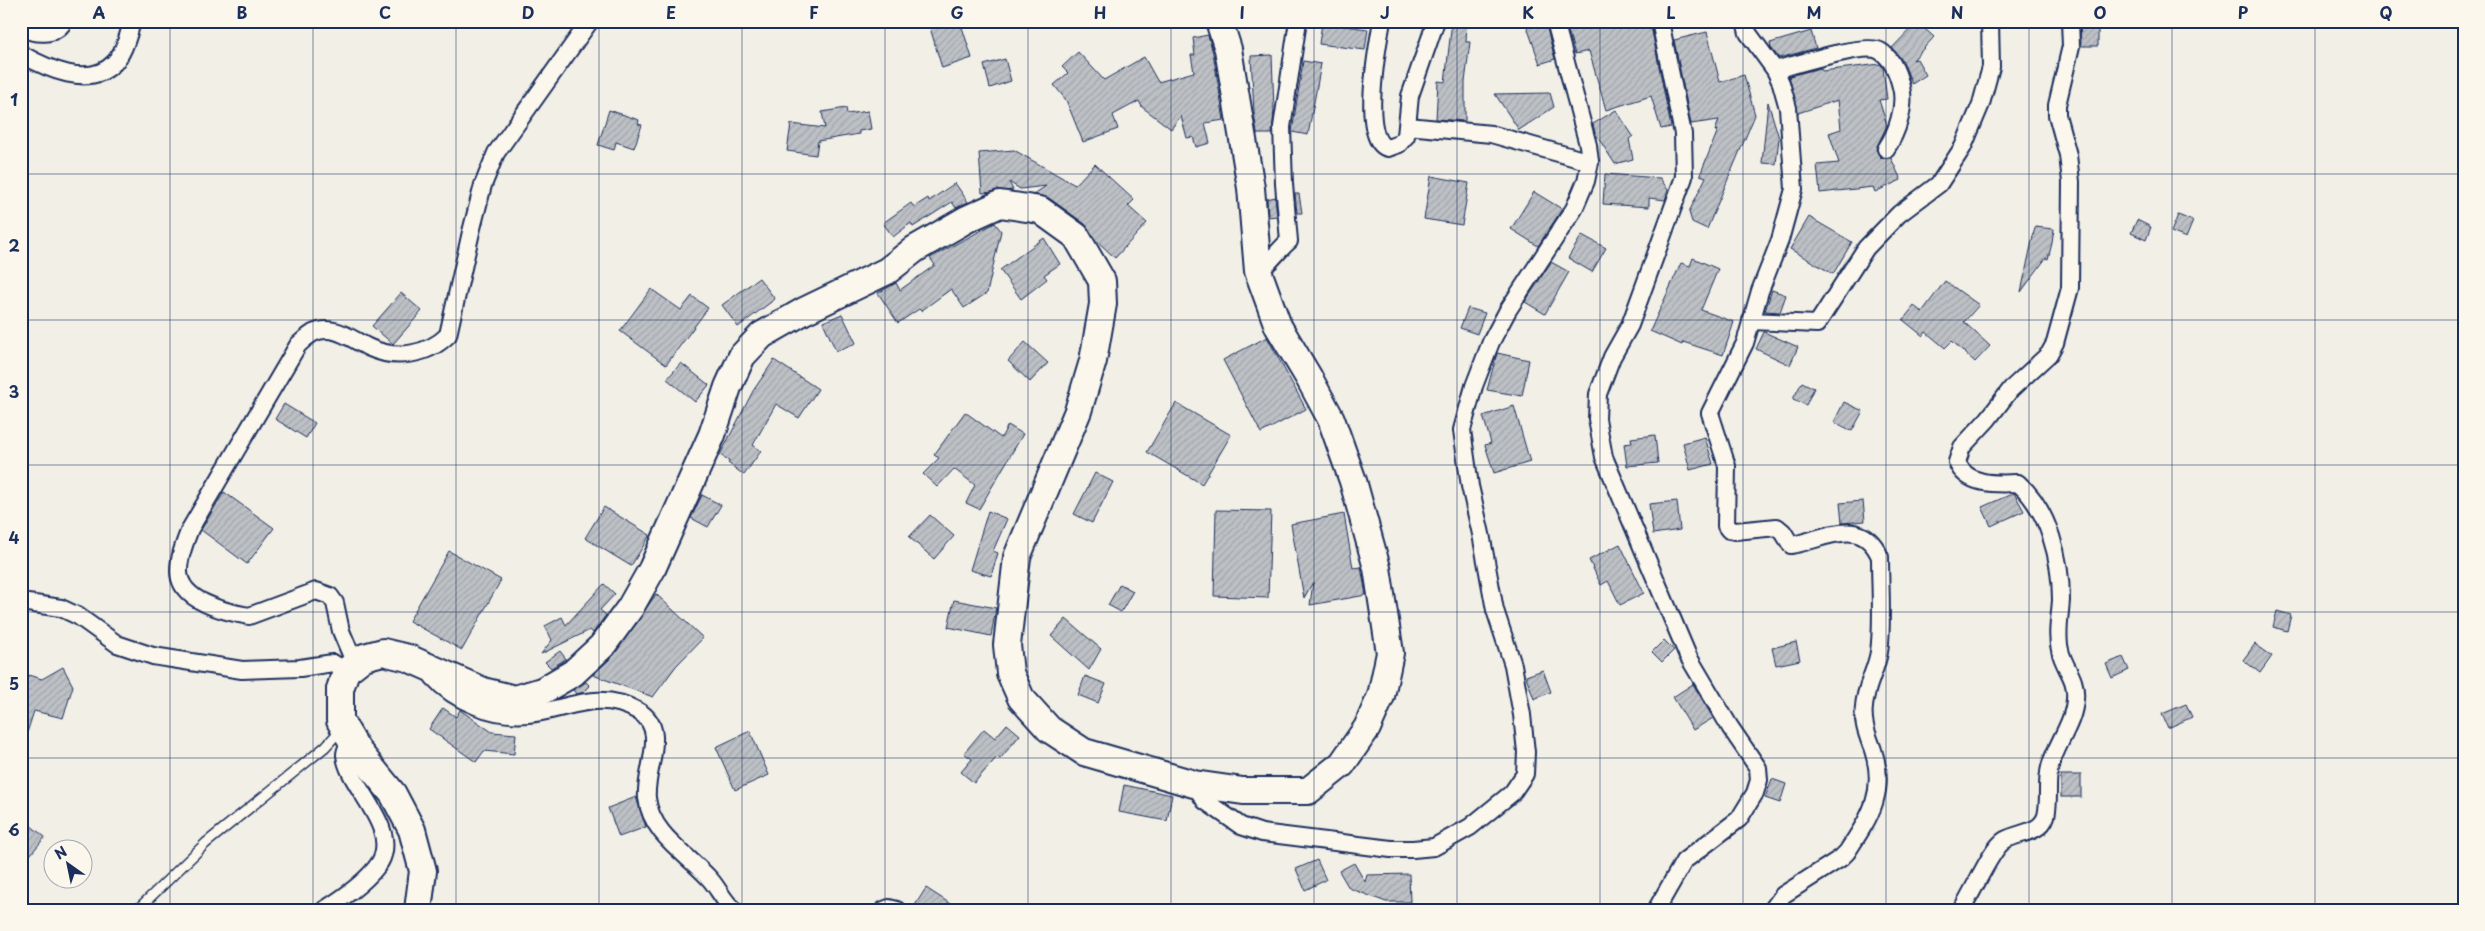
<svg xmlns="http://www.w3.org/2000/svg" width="2485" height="931" font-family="'Playpen Sans',sans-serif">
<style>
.building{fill:url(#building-hatch);stroke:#1b2f5e}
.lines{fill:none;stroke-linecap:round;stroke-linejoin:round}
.service-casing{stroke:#1b2f5e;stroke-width:12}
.minor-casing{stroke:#1b2f5e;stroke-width:20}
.primary-casing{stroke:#1b2f5e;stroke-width:30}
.service{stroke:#fbf7ec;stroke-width:9}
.minor{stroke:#fbf7ec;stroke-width:16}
.primary{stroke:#fbf7ec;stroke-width:26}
.grid{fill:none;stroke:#1b2f5e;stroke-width:1;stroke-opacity:0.55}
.neatline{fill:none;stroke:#1b2f5e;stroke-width:2}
.grid-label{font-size:16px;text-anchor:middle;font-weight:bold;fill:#1b2f5e}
</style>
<defs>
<pattern id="building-hatch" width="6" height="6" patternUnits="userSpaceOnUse" patternTransform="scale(1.25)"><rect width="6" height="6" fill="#bdc0c4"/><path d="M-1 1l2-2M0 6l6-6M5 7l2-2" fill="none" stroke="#a2a5ab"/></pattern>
</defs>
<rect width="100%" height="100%" fill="#f2efe6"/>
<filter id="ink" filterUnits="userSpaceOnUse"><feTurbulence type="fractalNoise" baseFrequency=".02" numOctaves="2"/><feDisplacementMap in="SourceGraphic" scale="10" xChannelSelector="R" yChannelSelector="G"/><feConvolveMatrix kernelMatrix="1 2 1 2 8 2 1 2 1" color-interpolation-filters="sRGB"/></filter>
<g filter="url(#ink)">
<g class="building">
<polygon points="928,21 960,21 972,58 942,68"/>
<polygon points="1452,21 1467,21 1466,42 1470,42 1465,82 1465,121 1436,119 1438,81 1445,82"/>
<polygon points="1525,21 1545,21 1555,59 1540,64"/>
<polygon points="1565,21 1650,21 1671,127 1661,129 1651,96 1606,110 1589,51 1575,54"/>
<polygon points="2080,21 2098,21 2098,46 2081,46"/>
<polygon points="1917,22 1934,37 1913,60 1917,59 1926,75 1912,84 1903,61 1892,48"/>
<polygon points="1322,23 1368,29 1365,50 1319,44"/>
<polygon points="1811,31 1816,48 1779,58 1771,48 1770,43"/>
<polygon points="1707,32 1720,82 1744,75 1755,115 1707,229 1692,222 1689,212 1706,177 1700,175 1718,130 1715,131 1719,120 1691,124 1674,40"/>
<polygon points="1208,35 1213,53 1224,120 1205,123 1210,143 1196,147 1193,137 1187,138 1181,116 1171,129 1142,107 1139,101 1113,115 1118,129 1083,142 1066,100 1054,85 1068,73 1062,67 1078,52 1104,80 1144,57 1158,82 1194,72 1191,55 1195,55 1193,38"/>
<polygon points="1272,55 1274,110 1272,134 1257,134 1254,112 1251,56"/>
<polygon points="1005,59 1011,81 990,88 984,65"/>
<polygon points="1303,61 1321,64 1308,135 1292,132"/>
<polygon points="1880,64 1883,68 1887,99 1879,100 1887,125 1876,149 1881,158 1891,158 1901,180 1875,192 1873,187 1820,193 1817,165 1839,163 1829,133 1841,129 1838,100 1798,113 1789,76 1821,68 1822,71"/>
<polygon points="1550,93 1554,107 1519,130 1495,94"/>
<polygon points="1768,102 1779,138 1776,164 1762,163"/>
<polygon points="846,108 847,114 868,111 871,129 859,131 859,134 818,141 816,155 787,151 791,124 825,128 822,112"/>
<polygon points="609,110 639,120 638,124 642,125 634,148 616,142 614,150 598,145"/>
<polygon points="1616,110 1633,136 1629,139 1633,159 1615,164 1595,133 1593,124"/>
<polygon points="1014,150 1075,185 1095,164 1134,200 1128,206 1147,223 1115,258 1095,239 1085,224 1049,198 1034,194 1046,186 1020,189 1009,182 1013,190 982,193 979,153"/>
<polygon points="1605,174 1660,178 1668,190 1665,200 1649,198 1649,207 1603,204"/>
<polygon points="1431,176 1469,183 1462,225 1424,219"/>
<polygon points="955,183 968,202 956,208 952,202 913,227 911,223 893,237 883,223 911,203 914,207 928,198 929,201"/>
<polygon points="1534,192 1562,209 1538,246 1511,229"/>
<polygon points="1295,194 1299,194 1302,213 1297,213"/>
<polygon points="1275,197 1277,216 1268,217 1267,199"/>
<polygon points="2178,215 2193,221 2186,238 2171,232"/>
<polygon points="1809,217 1852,242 1833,274 1790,249"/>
<polygon points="2137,220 2151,227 2146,240 2131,233"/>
<polygon points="995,223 1001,231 987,293 964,308 951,289 921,311 919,309 898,323 878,293 896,283 900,290 935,265 930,258"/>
<polygon points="2035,227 2054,229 2052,243 2048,259 2046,258 2021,292"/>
<polygon points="1582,235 1606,248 1592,272 1568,258"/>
<polygon points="1044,238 1060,264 1044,275 1047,279 1021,299 1000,270"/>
<polygon points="1693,258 1718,269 1701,310 1734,322 1723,355 1683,342 1682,345 1650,331 1681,263 1690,266"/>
<polygon points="1551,262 1569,272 1545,314 1525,302"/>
<polygon points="759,278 775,299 738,327 722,305"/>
<polygon points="1945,281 1979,305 1964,322 1990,346 1975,362 1952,341 1945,348 1926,332 1923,336 1903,320 1914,306 1922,312"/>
<polygon points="651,289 681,310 692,296 708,308 666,365 620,331"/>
<polygon points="1772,290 1786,295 1780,312 1765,311"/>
<polygon points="401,293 422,311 393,344 372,326"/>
<polygon points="1468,308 1485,313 1477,334 1460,328"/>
<polygon points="842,314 856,343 836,351 823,322"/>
<polygon points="1764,332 1798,347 1790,365 1756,349"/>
<polygon points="1267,337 1306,409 1261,433 1223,360"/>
<polygon points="1025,342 1048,363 1030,382 1008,361"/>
<polygon points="1497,353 1529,360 1522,396 1487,390"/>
<polygon points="774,360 818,389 799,418 776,404 753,445 761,451 744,475 728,463 730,461 720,455 753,391"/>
<polygon points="681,363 709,385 695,402 667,379"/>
<polygon points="1802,382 1814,388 1806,405 1793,399"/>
<polygon points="1844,402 1863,411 1852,431 1834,422"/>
<polygon points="1176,403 1231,435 1202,484 1147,452"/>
<polygon points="284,404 315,423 306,438 275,419"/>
<polygon points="1514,406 1530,462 1494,473 1485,445 1491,443 1483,416"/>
<polygon points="965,412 1001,438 1008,425 1023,434 979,509 966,503 975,485 954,469 937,487 923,474 939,458 934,455"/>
<polygon points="1655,435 1658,463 1627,466 1624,444 1632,443 1631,438"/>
<polygon points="1705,437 1713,464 1690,470 1683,443"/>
<polygon points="1095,473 1113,482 1092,523 1074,514"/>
<polygon points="224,492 274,528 247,564 201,530"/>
<polygon points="2014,493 2024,511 1991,526 1982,507"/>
<polygon points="702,495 721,505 708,527 691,518"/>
<polygon points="1677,501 1680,530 1653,534 1649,504"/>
<polygon points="1863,501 1865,521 1842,523 1840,503"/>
<polygon points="604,507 650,535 631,566 585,538"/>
<polygon points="1216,510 1271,511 1268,598 1214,596"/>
<polygon points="988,511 1007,519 993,551 998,553 991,576 970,570"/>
<polygon points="1344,514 1353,568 1361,567 1366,595 1310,605 1313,582 1304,598 1291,524"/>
<polygon points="930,515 954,536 934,559 909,537"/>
<polygon points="1620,544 1644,593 1620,605 1608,581 1601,585 1589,560"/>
<polygon points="449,551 501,580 462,650 409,621"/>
<polygon points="604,584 615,594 600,610 606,615 593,633 590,630 541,654 552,640 545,626 562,617 566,625"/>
<polygon points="1120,584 1133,591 1121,612 1108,605"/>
<polygon points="656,594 703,638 676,666 653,697 593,675 614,655"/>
<polygon points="954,600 996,608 991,636 948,627"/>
<polygon points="2277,611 2291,615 2287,631 2273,627"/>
<polygon points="1066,619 1101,649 1089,670 1051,636"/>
<polygon points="1664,640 1674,650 1662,662 1652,652"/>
<polygon points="1796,642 1800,660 1776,665 1772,648"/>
<polygon points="2255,644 2272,656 2260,673 2243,660"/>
<polygon points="560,651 566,659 551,668 545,662"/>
<polygon points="2123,657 2129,670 2112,678 2106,664"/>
<polygon points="63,667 73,686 63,718 34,711 25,739 21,739 21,697 28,675 42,679"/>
<polygon points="1543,670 1551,692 1534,699 1526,676"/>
<polygon points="1085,676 1106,684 1098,703 1078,695"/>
<polygon points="586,682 590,686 584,692 576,694 573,690"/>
<polygon points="1693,684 1713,718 1693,730 1673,697"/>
<polygon points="2186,704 2192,717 2168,728 2162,714"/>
<polygon points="443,708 456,717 460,710 492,732 516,734 514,754 484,751 476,762 429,729"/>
<polygon points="1007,724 1020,735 1000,759 997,757 974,783 961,772 972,759 964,753 984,729 995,738"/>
<polygon points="750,731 769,775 735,790 716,747"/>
<rect x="2061" y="775" width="20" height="22"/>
<polygon points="1772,779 1786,784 1780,803 1765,798"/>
<polygon points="1124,785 1172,795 1167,821 1119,812"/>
<polygon points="636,797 646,827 619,837 608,808"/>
<polygon points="21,818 45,837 21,866"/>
<polygon points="1317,860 1326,880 1305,890 1296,869"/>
<polygon points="1354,863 1365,882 1367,875 1409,874 1410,902 1386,902 1349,888 1339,871"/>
<polygon points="926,888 960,910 912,910"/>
</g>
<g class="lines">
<defs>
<polyline id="service" points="137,910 206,843 325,747 337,734 339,726"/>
<g id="minor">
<path d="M1382,21C1378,43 1359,142 1388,148L1399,144L1406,136L1410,96L1436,21"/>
<path d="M1745,21L1748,33L1775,70L1781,83L1788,108L1794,189L1780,240L1760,291L1745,343L1710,413L1727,466L1726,526L1729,530L1735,531L1777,527L1783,532L1791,545C1821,541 1862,513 1880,557C1880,586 1883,624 1879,652C1876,671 1865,687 1864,707C1862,723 1868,736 1873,750C1887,793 1869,818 1847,852L1841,858L1783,895L1772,910"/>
<path d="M21,28C36,34 55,37 64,21"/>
<path d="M21,54C46,68 89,89 114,63C124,53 129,34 132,21"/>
<path d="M1775,70C1794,65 1866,42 1880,51C1892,58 1898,74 1901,87C1906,106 1897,133 1886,149"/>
<polyline points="1408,126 1491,134 1590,162"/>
<path d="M1258,271C1271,263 1277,251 1289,241L1284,184L1282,127L1298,21"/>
<polyline points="1751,321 1817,324 1866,248 1899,214 1939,184 1963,147 1981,104 1991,67 1990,21"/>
<polyline points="21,602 61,608 78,616 117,644 153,656 242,670 300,668 333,663 346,671"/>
<path d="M355,664L341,631L335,603L330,596L316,591L249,616C226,612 178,601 179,570C179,556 185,542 190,529L298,345C302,341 308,336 313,333C334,323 352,340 370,348C396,360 428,355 448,335L471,232L483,185L496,153L590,21"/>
<path d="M433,677C455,702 494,717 528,714C568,710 598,688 638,711C670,729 644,770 647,798C651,834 686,853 708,877C718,887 723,901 734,910"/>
<polyline points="1194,784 1205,801 1241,826 1262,833 1391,849 1413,849 1434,847 1470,827 1512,793 1525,774 1526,752 1522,715 1513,665 1495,610 1481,534 1470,486 1462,430 1474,386 1491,342 1508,310 1574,209 1586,181 1590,162 1588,145 1555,21"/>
<path d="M324,910C343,898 368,881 380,862C400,827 347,785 345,755C345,749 349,745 353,741"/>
<polyline points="884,910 889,908 897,910"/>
<polyline points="1656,910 1684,861 1739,819 1755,793 1759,780 1758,768 1730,727 1688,656 1604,457 1597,419 1598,394 1612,357 1630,325 1684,177 1683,134 1660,21"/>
<path d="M1961,910C1973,893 1991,848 2005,840C2019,832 2040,834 2046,816C2050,800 2046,782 2050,767C2056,744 2074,723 2075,699C2077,677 2064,669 2060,650C2056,635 2060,616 2061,600C2061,560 2049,510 2018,483C1997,484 1966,486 1957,462L1962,447L1988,419L2011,389L2049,354L2055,343L2070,288L2071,182L2068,155L2057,115V105L2071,46L2070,21"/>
</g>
<polyline id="primary" points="418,910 423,871 412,830 393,794 358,751 340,721 340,689 346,671 364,657 383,652 408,658 483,691 515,699 542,691 573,673 602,646 630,608 652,569 712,435 728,387 742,356 762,335 804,311 887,271 915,249 967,219 1000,204 1040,210 1076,236 1102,281 1103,304 1093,361 1078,411 1017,557 1007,645 1010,673 1021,698 1049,729 1084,752 1194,784 1243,791 1308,791 1342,764 1367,728 1381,696 1390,653 1377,568 1353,481 1331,419 1309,378 1278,326 1258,271 1251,188 1228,49 1219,21"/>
</defs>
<use href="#service" class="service-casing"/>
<use href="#minor" class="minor-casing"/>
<use href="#primary" class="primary-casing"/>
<use href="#service" class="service"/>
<use href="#minor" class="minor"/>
<use href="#primary" class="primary"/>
</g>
</g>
<path class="grid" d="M170,21V910M313,21V910M456,21V910M599,21V910M742,21V910M885,21V910M1028,21V910M1171,21V910M1314,21V910M1457,21V910M1600,21V910M1743,21V910M1886,21V910M2029,21V910M2172,21V910M2315,21V910M21,174H2464M21,320H2464M21,465H2464M21,612H2464M21,758H2464"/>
<rect width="2485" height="931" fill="none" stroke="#fbf7ec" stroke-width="55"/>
<g transform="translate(68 864) rotate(327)"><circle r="24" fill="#fbf7ec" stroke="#a1a7b3"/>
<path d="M0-4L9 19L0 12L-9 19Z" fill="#1b2f5e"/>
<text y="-8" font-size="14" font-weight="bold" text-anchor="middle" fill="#1b2f5e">N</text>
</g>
<rect x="28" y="28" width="2430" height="876" class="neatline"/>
<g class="grid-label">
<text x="99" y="19">A</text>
<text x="242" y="19">B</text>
<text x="385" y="19">C</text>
<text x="528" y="19">D</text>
<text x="671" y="19">E</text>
<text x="814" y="19">F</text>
<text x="957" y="19">G</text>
<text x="1100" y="19">H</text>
<text x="1242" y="19">I</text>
<text x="1385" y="19">J</text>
<text x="1528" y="19">K</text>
<text x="1671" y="19">L</text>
<text x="1814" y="19">M</text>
<text x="1957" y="19">N</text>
<text x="2100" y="19">O</text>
<text x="2243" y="19">P</text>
<text x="2386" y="19">Q</text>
<text x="14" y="106">1</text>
<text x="14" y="252">2</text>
<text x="14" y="398">3</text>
<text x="14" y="544">4</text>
<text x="14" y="690">5</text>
<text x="14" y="836">6</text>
</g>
</svg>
